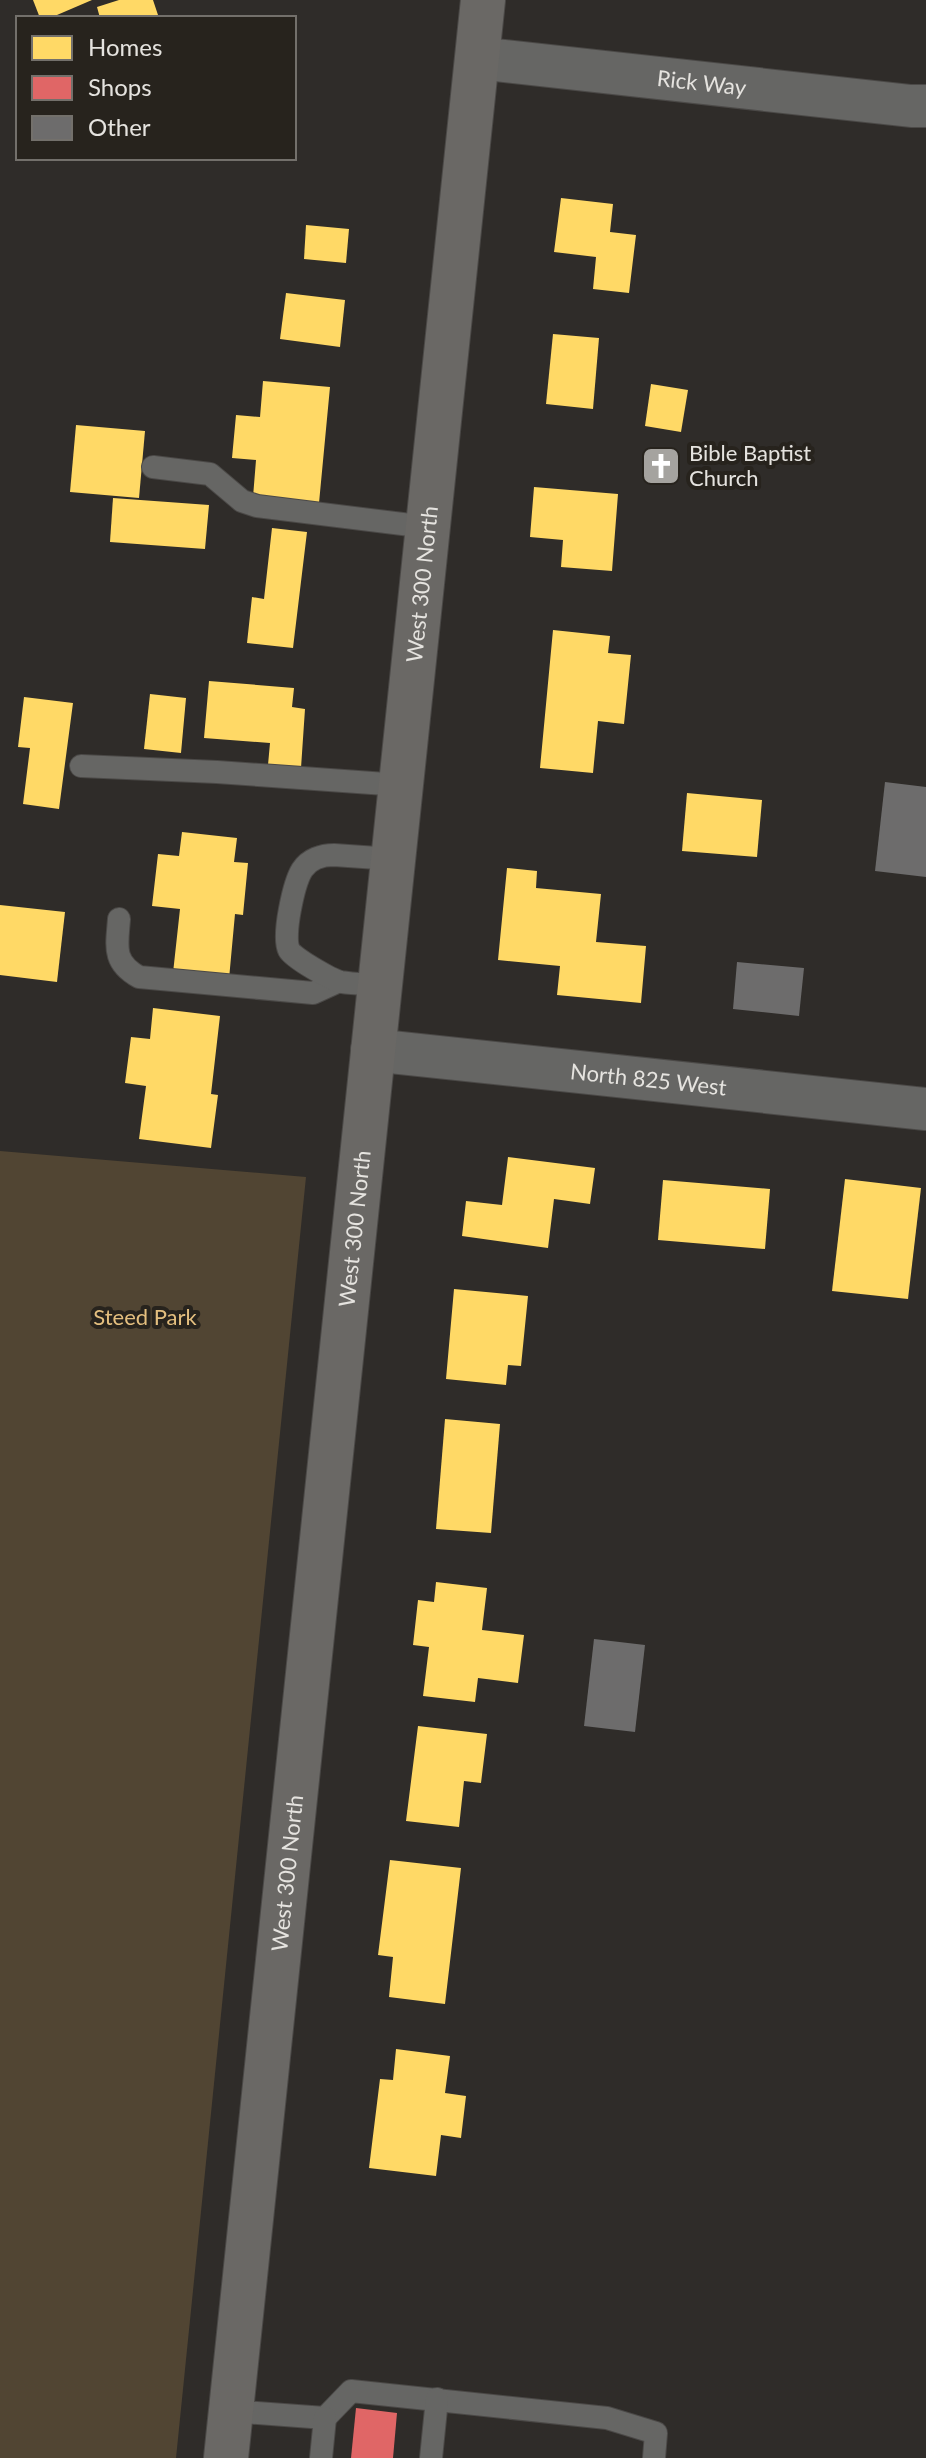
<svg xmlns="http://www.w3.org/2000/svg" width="926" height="2458" font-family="Lato,sans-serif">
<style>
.green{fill:#514533}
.homes{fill:#ffd966}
.shops{fill:#e06666}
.building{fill:#6d6c6c}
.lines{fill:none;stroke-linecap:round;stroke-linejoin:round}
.service-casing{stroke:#4b4947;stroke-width:24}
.minor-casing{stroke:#4b4947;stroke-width:44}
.secondary-casing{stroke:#4b4947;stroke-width:46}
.service{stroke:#666664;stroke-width:22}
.minor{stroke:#666664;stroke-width:42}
.secondary{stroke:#6a6865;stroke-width:44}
.labels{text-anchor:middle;stroke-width:8;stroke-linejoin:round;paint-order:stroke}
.street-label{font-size:22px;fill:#e5e3df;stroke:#27231d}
.poi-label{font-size:22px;fill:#e5e3df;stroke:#27231d;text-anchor:start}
.park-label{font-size:22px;fill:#e4bf7f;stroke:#27231d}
</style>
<rect width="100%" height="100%" fill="#2f2c29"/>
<polygon class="green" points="0,1151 306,1177 176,2458 0,2458"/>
<g class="homes">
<polygon points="33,0 92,0 50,18 40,18"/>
<polygon points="119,0 153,0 159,18 100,18 97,7"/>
<polygon points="561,198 613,204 610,232 636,235 629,293 593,289 596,257 554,252"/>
<polygon points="306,225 349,229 346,263 304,259"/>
<polygon points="286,293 345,300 340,347 280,339"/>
<polygon points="553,334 599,338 593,409 546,404"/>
<polygon points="263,381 330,387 319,503 253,497 256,460 232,458 236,415 260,417"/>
<polygon points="651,384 688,390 681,432 645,426"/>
<polygon points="76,425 145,431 139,498 70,492"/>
<polygon points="534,487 618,494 612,571 561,567 563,540 530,537"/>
<polygon points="113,498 209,505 205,549 110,542"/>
<polygon points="272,528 307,532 293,648 247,643 252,597 264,599"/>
<polygon points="553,630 610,636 608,653 631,655 624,724 598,721 593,773 540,768"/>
<polygon points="209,681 294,688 292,707 305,709 301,768 268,765 270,743 204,738"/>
<polygon points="150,694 186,698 181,753 144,749"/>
<polygon points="24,697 73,703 59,809 23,804 30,748 18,747"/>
<polygon points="687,793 762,800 757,857 682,851"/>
<polygon points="182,832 237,838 234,862 248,863 243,915 235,914 229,979 173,973 180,909 152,906 158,854 179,856"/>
<polygon points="507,868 537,871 536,888 601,894 596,942 646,946 641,1003 557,995 560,966 498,960"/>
<polygon points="0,905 65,912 57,982 0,975"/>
<polygon points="153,1008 220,1016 211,1094 218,1095 211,1148 139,1139 146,1086 125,1083 131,1037 150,1039"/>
<polygon points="508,1157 595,1168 590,1204 554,1199 548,1248 462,1236 466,1201 502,1205"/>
<polygon points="845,1179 921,1188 908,1299 832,1291"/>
<polygon points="663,1180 770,1189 765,1249 658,1240"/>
<polygon points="454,1289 528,1296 521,1366 508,1365 506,1385 446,1379"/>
<polygon points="445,1419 500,1424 491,1533 436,1529"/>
<polygon points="436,1582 487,1588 482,1630 524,1635 518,1683 478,1678 475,1702 423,1696 429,1647 413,1645 418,1600 434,1602"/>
<polygon points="418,1726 487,1734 481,1783 464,1781 459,1827 406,1821"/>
<polygon points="390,1860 461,1868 445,2004 389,1997 393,1957 378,1955"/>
<polygon points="396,2049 450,2056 445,2093 466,2096 461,2138 441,2135 436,2176 369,2168 380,2079 393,2080"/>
</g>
<polygon class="shops" points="356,2408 397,2413 393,2458 351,2458"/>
<g class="building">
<polygon points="885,782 926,787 926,877 875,871"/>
<polygon points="737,962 804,968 799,1016 733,1009"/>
<polygon points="594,1639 645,1645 635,1732 584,1726"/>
</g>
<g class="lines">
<defs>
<g id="service">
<polyline points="153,467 210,474 242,501 257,506 427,527"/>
<polyline points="81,766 217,772 400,785"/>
<path d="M119,919C117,946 112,962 139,977L313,993L337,982"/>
<path d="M379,985C367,984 354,984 341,982C332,980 293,958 289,950C282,936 294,883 302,870C309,859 322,855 334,855L392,859"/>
<polyline points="230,2411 325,2418 351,2391 607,2418 656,2433 654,2458"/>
<polyline points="321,2458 325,2418"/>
<polyline points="431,2458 437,2399"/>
</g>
<g id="minor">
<path id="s1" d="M477,58L911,106H926"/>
<path id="s2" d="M372,1050L926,1109"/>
</g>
<g id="secondary">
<path id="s3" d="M226,2458L483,0"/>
</g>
</defs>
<use href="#service" class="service-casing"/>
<use href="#minor" class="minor-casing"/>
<use href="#secondary" class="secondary-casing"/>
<use href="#service" class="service"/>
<use href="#minor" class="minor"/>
<use href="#secondary" class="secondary"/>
</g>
<defs>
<symbol id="church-square" viewBox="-11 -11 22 22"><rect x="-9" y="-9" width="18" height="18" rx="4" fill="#a5a39f" stroke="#27231d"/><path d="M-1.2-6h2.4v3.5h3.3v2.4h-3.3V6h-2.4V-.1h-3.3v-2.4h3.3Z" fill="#fff"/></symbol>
</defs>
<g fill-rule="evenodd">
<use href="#church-square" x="639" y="444" width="44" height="44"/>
</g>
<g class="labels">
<g class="street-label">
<text dy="8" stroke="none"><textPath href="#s1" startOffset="226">Rick Way</textPath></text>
<text dy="8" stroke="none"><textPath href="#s3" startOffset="1884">West 300 North</textPath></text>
<text dy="8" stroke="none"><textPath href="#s2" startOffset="278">North 825 West</textPath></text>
<text dy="8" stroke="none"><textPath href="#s3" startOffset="1236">West 300 North</textPath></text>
<text dy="8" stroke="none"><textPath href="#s3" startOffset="588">West 300 North</textPath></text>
</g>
<g class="poi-label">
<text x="689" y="461">Bible Baptist<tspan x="689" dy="25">Church</tspan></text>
</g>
<g class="park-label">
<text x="145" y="1325">Steed Park</text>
</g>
</g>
<rect x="16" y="16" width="280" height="144" fill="#27231d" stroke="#73706b" stroke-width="2"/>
<rect x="32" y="36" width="40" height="24" fill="#ffd966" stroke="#73706b" stroke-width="2"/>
<text x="88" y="56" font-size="24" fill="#e5e3df">Homes</text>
<rect x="32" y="76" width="40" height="24" fill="#e06666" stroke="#73706b" stroke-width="2"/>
<text x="88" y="96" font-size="24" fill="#e5e3df">Shops</text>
<rect x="32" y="116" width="40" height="24" fill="#6d6c6c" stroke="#73706b" stroke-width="2"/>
<text x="88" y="136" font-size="24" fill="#e5e3df">Other</text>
</svg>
